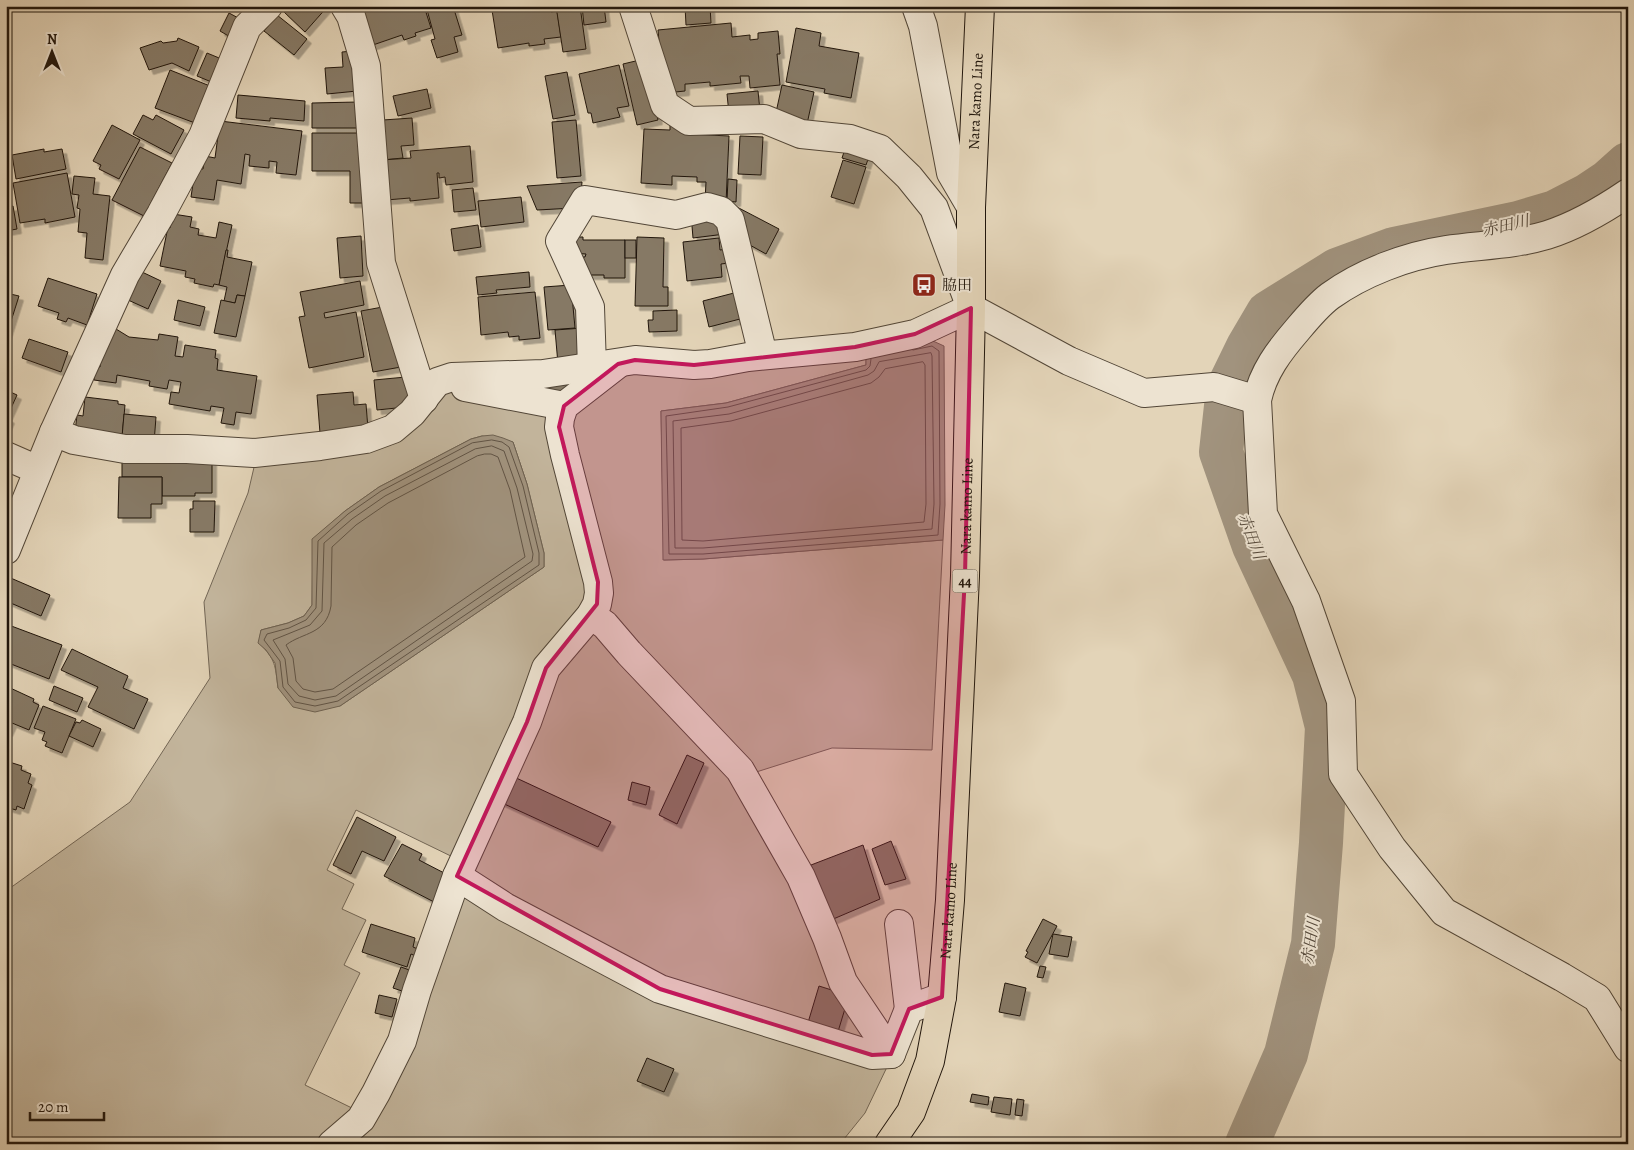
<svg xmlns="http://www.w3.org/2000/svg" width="1634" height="1150" font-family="Alegreya,'Noto Serif JP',serif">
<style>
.green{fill:#c2b49b;stroke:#726554;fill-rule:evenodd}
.water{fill:#a1937e;stroke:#6e6150}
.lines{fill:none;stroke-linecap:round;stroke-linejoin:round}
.shore{stroke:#615445;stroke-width:1}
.river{stroke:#a1937e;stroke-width:44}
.building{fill:#867965;stroke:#21160c;filter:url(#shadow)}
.minor-casing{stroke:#524637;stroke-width:30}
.major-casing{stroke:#21160c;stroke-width:30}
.minor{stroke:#ede3d1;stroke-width:28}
.major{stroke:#e3d4b8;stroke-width:28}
.marked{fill:#c2185b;fill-opacity:0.2;stroke:#c2185b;stroke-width:4;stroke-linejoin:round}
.labels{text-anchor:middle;stroke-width:4;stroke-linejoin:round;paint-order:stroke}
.shield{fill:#ede3d1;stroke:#5e5447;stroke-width:1}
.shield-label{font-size:14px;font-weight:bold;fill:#21160c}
.street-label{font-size:15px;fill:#21160c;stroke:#ede3d1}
.poi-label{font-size:15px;fill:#21160c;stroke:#ede3d1;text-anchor:start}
.water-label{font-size:16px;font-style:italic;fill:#54483a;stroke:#ede3d1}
</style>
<defs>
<filter id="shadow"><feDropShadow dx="4.5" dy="4.5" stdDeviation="0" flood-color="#0004"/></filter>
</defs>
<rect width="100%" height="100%" fill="#e3d4b8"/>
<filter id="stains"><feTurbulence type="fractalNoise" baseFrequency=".004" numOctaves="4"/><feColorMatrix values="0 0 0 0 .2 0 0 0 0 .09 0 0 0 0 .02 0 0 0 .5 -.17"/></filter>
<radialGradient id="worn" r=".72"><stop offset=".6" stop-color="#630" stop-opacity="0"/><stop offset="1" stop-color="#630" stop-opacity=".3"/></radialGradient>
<g class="green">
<polygon points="866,353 866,365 726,403 661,411 664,560 703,559 943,540 932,750 832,748 750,774 598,614 569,409 619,371"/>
<path d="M468,391L556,410L591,593L457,859L356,810L327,870L354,884L342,909L366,920L344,965L360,973L305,1085L358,1111L321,1144H6V891L130,802L210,678L204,602L248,493L255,463L325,452L441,393ZM482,436L513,442L527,484L544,553V567L340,706L278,688C275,665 276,660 259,643L261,630L288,623L304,616L312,605L313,539L345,511L379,487L471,439Z"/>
<polygon points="593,621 740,777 868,1035 863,1044 663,982 466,873 551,671"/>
<polygon points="459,882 560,942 887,1067 865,1113 840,1144 338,1144 364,1122"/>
</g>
<g class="water">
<polygon points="933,341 944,346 945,505 943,540 703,559 663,560 661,411 726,403 866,365 866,353"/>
<polygon points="493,435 503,438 513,442 527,484 544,553 544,567 340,706 315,712 293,707 278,688 275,663 266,650 258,643 261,630 288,623 304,616 312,605 312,539 345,511 379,487 471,439 482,436"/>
</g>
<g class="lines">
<g class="shore">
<polygon points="931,353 932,356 934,504 932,529 703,548 675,548 673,421 729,414 868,375 874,371 879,362"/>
<polyline points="871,359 870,366 866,370 728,407 666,416 669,554 703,554 938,535 940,504 939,351 932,346 913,350"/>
<polygon points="923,362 925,365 926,504 924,522 703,541 682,540 681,428 731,421 871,383 879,377 885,369"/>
<polygon points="492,440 502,442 509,447 523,486 539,553 539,565 338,701 315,706 295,702 283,687 280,661 264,640 267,634 289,628 306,620 316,608 318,541 348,514 381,491 472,443"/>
<polygon points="492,446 504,451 517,488 533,554 532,561 336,696 315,700 299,696 288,684 285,659 273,640 310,625 322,611 324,543 352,519 385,496 475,449"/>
<path d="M485,454H491L498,457L510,490L525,557L333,689L315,692L303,689L296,681L293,658L286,645C303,632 326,635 331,606L332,547L356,525L388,503L477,456Z"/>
</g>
<polyline class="river" points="1247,1144 1286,1054 1313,944 1321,843 1327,727 1314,675 1254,546 1221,452 1228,388 1248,347 1268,313 1337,270 1394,249 1518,223 1555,212 1588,195 1609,181 1628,164"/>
</g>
<g class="building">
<polygon points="287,6 328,6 305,32 283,11"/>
<polygon points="357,6 424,6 431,28 415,33 416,36 404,40 402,35 370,46"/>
<polygon points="426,6 453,6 462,35 454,37 458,52 437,58 431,40 435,39"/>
<polygon points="514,6 550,6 551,12 557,11 561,37 544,39 545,44 529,46 529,43 498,48 492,10"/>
<polygon points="556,6 580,6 586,49 563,52"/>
<polygon points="582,6 604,6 606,22 584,25"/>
<polygon points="685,6 710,6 711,23 686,25"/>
<polygon points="229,13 242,20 232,38 220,31"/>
<polygon points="277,15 307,39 294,55 264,31"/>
<polygon points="731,23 732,37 750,35 750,40 758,39 758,33 778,31 780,54 777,54 780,85 750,88 749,76 740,76 741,83 710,86 710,82 687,84 685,84 685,91 666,93 663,87 658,30"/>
<polygon points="796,28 821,33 819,46 859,53 851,98 824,93 825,89 786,82"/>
<polygon points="178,38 199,47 189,71 172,63 149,70 140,48 161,41 163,43 177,41"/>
<polygon points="353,51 357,91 327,94 325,68 343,67 342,52"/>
<polygon points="207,53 224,60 214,83 197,76"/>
<polygon points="644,59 658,120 637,125 623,64"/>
<polygon points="619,65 629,106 617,108 620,117 593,123 591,113 588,113 579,74"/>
<polygon points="170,70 210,86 195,123 155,108"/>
<polygon points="567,72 575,115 553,119 545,76"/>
<polygon points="782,85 814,92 807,124 775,117"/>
<polygon points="427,89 431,108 398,116 393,96"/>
<polygon points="758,91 760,111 729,114 727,94"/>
<polygon points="238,95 305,101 304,121 270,118 270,121 236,118"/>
<polygon points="358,102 358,128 312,128 312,103"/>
<polygon points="143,115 153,120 156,115 184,130 171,154 133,134"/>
<polygon points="412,118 414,145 401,146 403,158 382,160 383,120"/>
<polygon points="576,120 581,176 557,178 552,122"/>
<polygon points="220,121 302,131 296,175 276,173 277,162 269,161 269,168 249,166 250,155 245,154 241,184 217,180 214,200 191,197 194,177 197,168 203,169 205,156 215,158"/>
<polygon points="670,123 689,134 729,136 726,203 705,202 706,182 697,182 697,177 672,176 672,185 641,183 644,129 670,130"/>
<polygon points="112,125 140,140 119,179 99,169 101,165 93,161"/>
<polygon points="312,133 358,133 358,147 364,147 364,203 350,203 350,171 312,171"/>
<polygon points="740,136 763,137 761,175 738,174"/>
<polygon points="470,146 473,182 446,185 445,177 439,178 439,173 437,173 439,198 410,201 410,198 386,200 382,160 411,158 410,151"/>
<polygon points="140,147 172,163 144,216 112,200"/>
<polygon points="44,149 44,152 62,149 66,169 16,179 12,155"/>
<polygon points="845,149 871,151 866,165 842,158"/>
<polygon points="843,160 866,167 854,204 831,197"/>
<polygon points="67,173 75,217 45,223 45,219 20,223 13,183"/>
<polygon points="74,176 95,178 93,194 110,196 103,260 85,258 87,233 78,232 80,209 77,208 79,195 72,194"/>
<polygon points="728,179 737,180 736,202 727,201"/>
<polygon points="582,182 581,194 574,208 537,210 527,186"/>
<polygon points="473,188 476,210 454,212 452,190"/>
<polygon points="6,191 9,207 13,206 17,229 6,231"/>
<polygon points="521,197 524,222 481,227 478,201"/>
<polygon points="735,206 779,229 766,254 739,239 746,225 733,219"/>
<polygon points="173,214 192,217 190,227 199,229 198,235 216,238 219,222 232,225 219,285 214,284 213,287 194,283 195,279 185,277 186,271 160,266 168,227 170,228"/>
<polygon points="691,214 724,220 725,234 693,238"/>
<polygon points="478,225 481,247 454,251 451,229"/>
<polygon points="361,236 363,276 340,278 337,238"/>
<polygon points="571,237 583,237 583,240 625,240 625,278 604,278 604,275 582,275 582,257 585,257 586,254 571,253"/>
<polygon points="637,237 664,238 663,287 668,287 668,306 635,306"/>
<polygon points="719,238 720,250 727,249 729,263 721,264 722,277 687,281 683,242"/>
<rect x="625" y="240" width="11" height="18"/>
<polygon points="226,250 228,250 227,257 252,262 245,296 237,295 235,303 224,301 227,287 219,285"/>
<polygon points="142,272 161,281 148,309 128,300"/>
<polygon points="529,272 530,287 496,290 497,293 478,295 476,277"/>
<polygon points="48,278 97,294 87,325 68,318 66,322 57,319 59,313 38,306"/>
<polygon points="360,281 364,305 324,313 325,318 356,312 364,357 309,368 299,317 305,316 300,292"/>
<polygon points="571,285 575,328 548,330 544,287"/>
<polygon points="535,292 540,338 519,340 519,336 509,337 508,332 481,335 478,297"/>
<polygon points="6,293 19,296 6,337"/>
<polygon points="734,293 740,319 709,327 703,301"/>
<polygon points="237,295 245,296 236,337 214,333 221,300 235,303"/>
<polygon points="178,300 205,307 200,326 174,320"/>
<polygon points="388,306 401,367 373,372 361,311"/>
<polygon points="677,310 677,331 649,332 648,320 653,320 653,311"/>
<polygon points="583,328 586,361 558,364 555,330"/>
<polygon points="116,329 129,337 158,340 159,334 178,337 175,356 183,357 185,345 216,350 215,358 218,359 217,370 257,376 251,414 236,412 234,425 221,423 224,408 211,406 210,411 169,404 171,392 179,393 181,382 169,380 167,389 149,386 150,381 117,375 116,383 94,380 96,367 100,367 101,358"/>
<polygon points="29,339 68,352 61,372 22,358"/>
<polygon points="406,377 409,403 406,407 377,410 374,380"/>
<polygon points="571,380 572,391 543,398 542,383"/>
<polygon points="6,390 17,395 7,417 10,419 6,428"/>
<polygon points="353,392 354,405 366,404 368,429 320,433 317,395"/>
<polygon points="85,397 118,401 118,404 125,405 122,437 75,432 77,415 83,416"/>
<polygon points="124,414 156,417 154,443 122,437"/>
<polygon points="122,455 212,459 212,493 195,493 195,496 162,496 162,477 122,477"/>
<polygon points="119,477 162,477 162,504 151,504 151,518 118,518"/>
<polygon points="193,501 215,501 214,532 190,532 190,509 193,509"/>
<polygon points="6,576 50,595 41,616 6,601"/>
<polygon points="6,624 62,645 49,679 6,662"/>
<polygon points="72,649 128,676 123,688 148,699 134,729 88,707 98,687 61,670"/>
<polygon points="6,686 34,699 33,702 39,705 29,730 12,723 8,732 6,731"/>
<polygon points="54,686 83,698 77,712 49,700"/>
<polygon points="43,706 76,719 62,753 45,746 47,742 42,740 45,732 34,728"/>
<polygon points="82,720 101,729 93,747 69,736 76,722 80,723"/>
<polygon points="687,755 704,763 677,824 659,815"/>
<polygon points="6,761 22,766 21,770 31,774 28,783 32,785 24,809 17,806 16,810 6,807"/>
<polygon points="512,776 611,822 598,847 500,802"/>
<polygon points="632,782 650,787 646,805 628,800"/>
<polygon points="357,817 396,837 384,861 362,851 351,874 333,865"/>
<polygon points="891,841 906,879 885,885 872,849"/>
<polygon points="402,844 422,854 419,860 448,875 434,902 384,876"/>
<polygon points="863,845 880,899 831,920 811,865"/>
<polygon points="1043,919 1057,926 1037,963 1025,957 1028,952 1026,951"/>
<polygon points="371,924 415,938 413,947 420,950 418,957 411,954 407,967 362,952"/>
<polygon points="1053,934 1072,937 1068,957 1049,954"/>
<polygon points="1040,966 1046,967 1043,978 1037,977"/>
<polygon points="401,967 415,972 408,993 393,988"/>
<polygon points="1005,983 1026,988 1020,1016 999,1012"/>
<polygon points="819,986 838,992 836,998 847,1002 837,1035 807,1026"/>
<polygon points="379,995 397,999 392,1017 375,1013"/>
<polygon points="647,1058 674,1069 664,1092 637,1081"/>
<polygon points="972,1094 989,1097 988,1105 970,1102"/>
<polygon points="994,1097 1012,1099 1010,1115 991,1112"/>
<polygon points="1017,1099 1024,1100 1022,1116 1015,1115"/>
</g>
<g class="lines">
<defs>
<g id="minor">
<polyline points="345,6 351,16 366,66 381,263 424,399"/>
<polyline points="633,6 665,105 689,121 764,119 801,134 850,139 880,149 909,177 934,208 971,308 1069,361 1144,393 1214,387 1257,400"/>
<polyline points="916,6 923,26 951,173 971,207"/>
<path d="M1628,193C1603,210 1576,226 1547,235C1514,245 1479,245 1446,250C1406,256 1362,273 1330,296C1318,305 1308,317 1298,329C1279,351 1263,372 1257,400L1263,514L1306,601L1341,701L1343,774L1392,848L1444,912L1562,977L1597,998L1628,1048"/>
<polyline points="592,367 590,307 560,241 585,200 676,215 707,207 721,211 730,220 763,355"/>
<polyline points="465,387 564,406"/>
<polyline points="54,432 74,440 125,449 187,449 254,453 320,446 366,439 393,429 412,413 437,382 452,377 543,374 635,360 694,365 710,364 748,357 855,347 915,334 971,308"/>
<polyline points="6,456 38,470"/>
<polyline points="6,550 54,432 125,275 161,214 203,136 247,27 268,6"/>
<polyline points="591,615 605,625 629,653 740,770 801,877 827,938 843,982 891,1054"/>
<polyline points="457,876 527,722 546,668 591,615 597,604 599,593 598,582 565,455 559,427 560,418 564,406 618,364"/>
<polyline points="899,924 909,1009"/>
<polyline points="332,1144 361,1119 376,1093 402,1041 417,990 457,876 505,907 660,989 872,1055 891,1054 909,1009 942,997"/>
</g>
<g id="major">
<path id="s1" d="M889,1144L911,1112L930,1061L942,997L950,900L965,576L971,308V207L980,6"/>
</g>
</defs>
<use href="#minor" class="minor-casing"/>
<use href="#major" class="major-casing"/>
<use href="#minor" class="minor"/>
<use href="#major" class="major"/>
</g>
<path class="marked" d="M971,308L965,576L942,997L909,1009L891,1054L872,1055L660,989L457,876L527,722L546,668L597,604L598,582L559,427L564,406L618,364L635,360L694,365L855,347L915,334Z"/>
<defs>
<symbol id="bus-square" viewBox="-11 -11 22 22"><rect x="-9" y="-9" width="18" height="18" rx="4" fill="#8f2418" stroke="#ede3d1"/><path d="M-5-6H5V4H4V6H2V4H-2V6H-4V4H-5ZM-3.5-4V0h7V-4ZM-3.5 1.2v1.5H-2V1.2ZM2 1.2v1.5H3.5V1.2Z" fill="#fff"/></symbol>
</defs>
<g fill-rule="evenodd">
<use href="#bus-square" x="910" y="271" width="28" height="28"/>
</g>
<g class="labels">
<rect class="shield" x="952.5" y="569.5" width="25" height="23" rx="4"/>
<g class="shield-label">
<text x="965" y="586">44</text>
</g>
<g class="street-label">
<text dy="5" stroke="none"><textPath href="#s1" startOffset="1055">Nara kamo Line</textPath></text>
<text dy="5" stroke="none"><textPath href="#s1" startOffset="650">Nara kamo Line</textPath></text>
<text dy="5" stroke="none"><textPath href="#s1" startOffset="245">Nara kamo Line</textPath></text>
</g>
<g class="poi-label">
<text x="942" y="290">脇田</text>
</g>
<g class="water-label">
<text transform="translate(1505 225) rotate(-13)" y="6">赤田川</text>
<text transform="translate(1252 536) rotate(69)" y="6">赤田川</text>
<text transform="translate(1310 941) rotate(-82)" y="6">赤田川</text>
</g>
</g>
<rect width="1634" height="1150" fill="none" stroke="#e3d4b8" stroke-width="25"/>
<rect x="8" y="8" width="1619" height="1135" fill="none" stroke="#21160c" stroke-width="2.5"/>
<rect x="12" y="12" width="1609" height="1125" fill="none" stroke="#21160c"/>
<g transform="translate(52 52)" stroke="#ede3d1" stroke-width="4" paint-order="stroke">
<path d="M0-4L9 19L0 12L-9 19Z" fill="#21160c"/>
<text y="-8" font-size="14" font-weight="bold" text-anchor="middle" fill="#21160c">N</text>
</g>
<path d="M30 1112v8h74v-8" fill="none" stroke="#21160c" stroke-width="2.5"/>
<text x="38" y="1112" font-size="15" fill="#21160c" stroke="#ede3d1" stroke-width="4" paint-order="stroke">20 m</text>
<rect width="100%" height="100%" filter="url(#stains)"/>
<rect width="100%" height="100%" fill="url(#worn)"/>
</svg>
